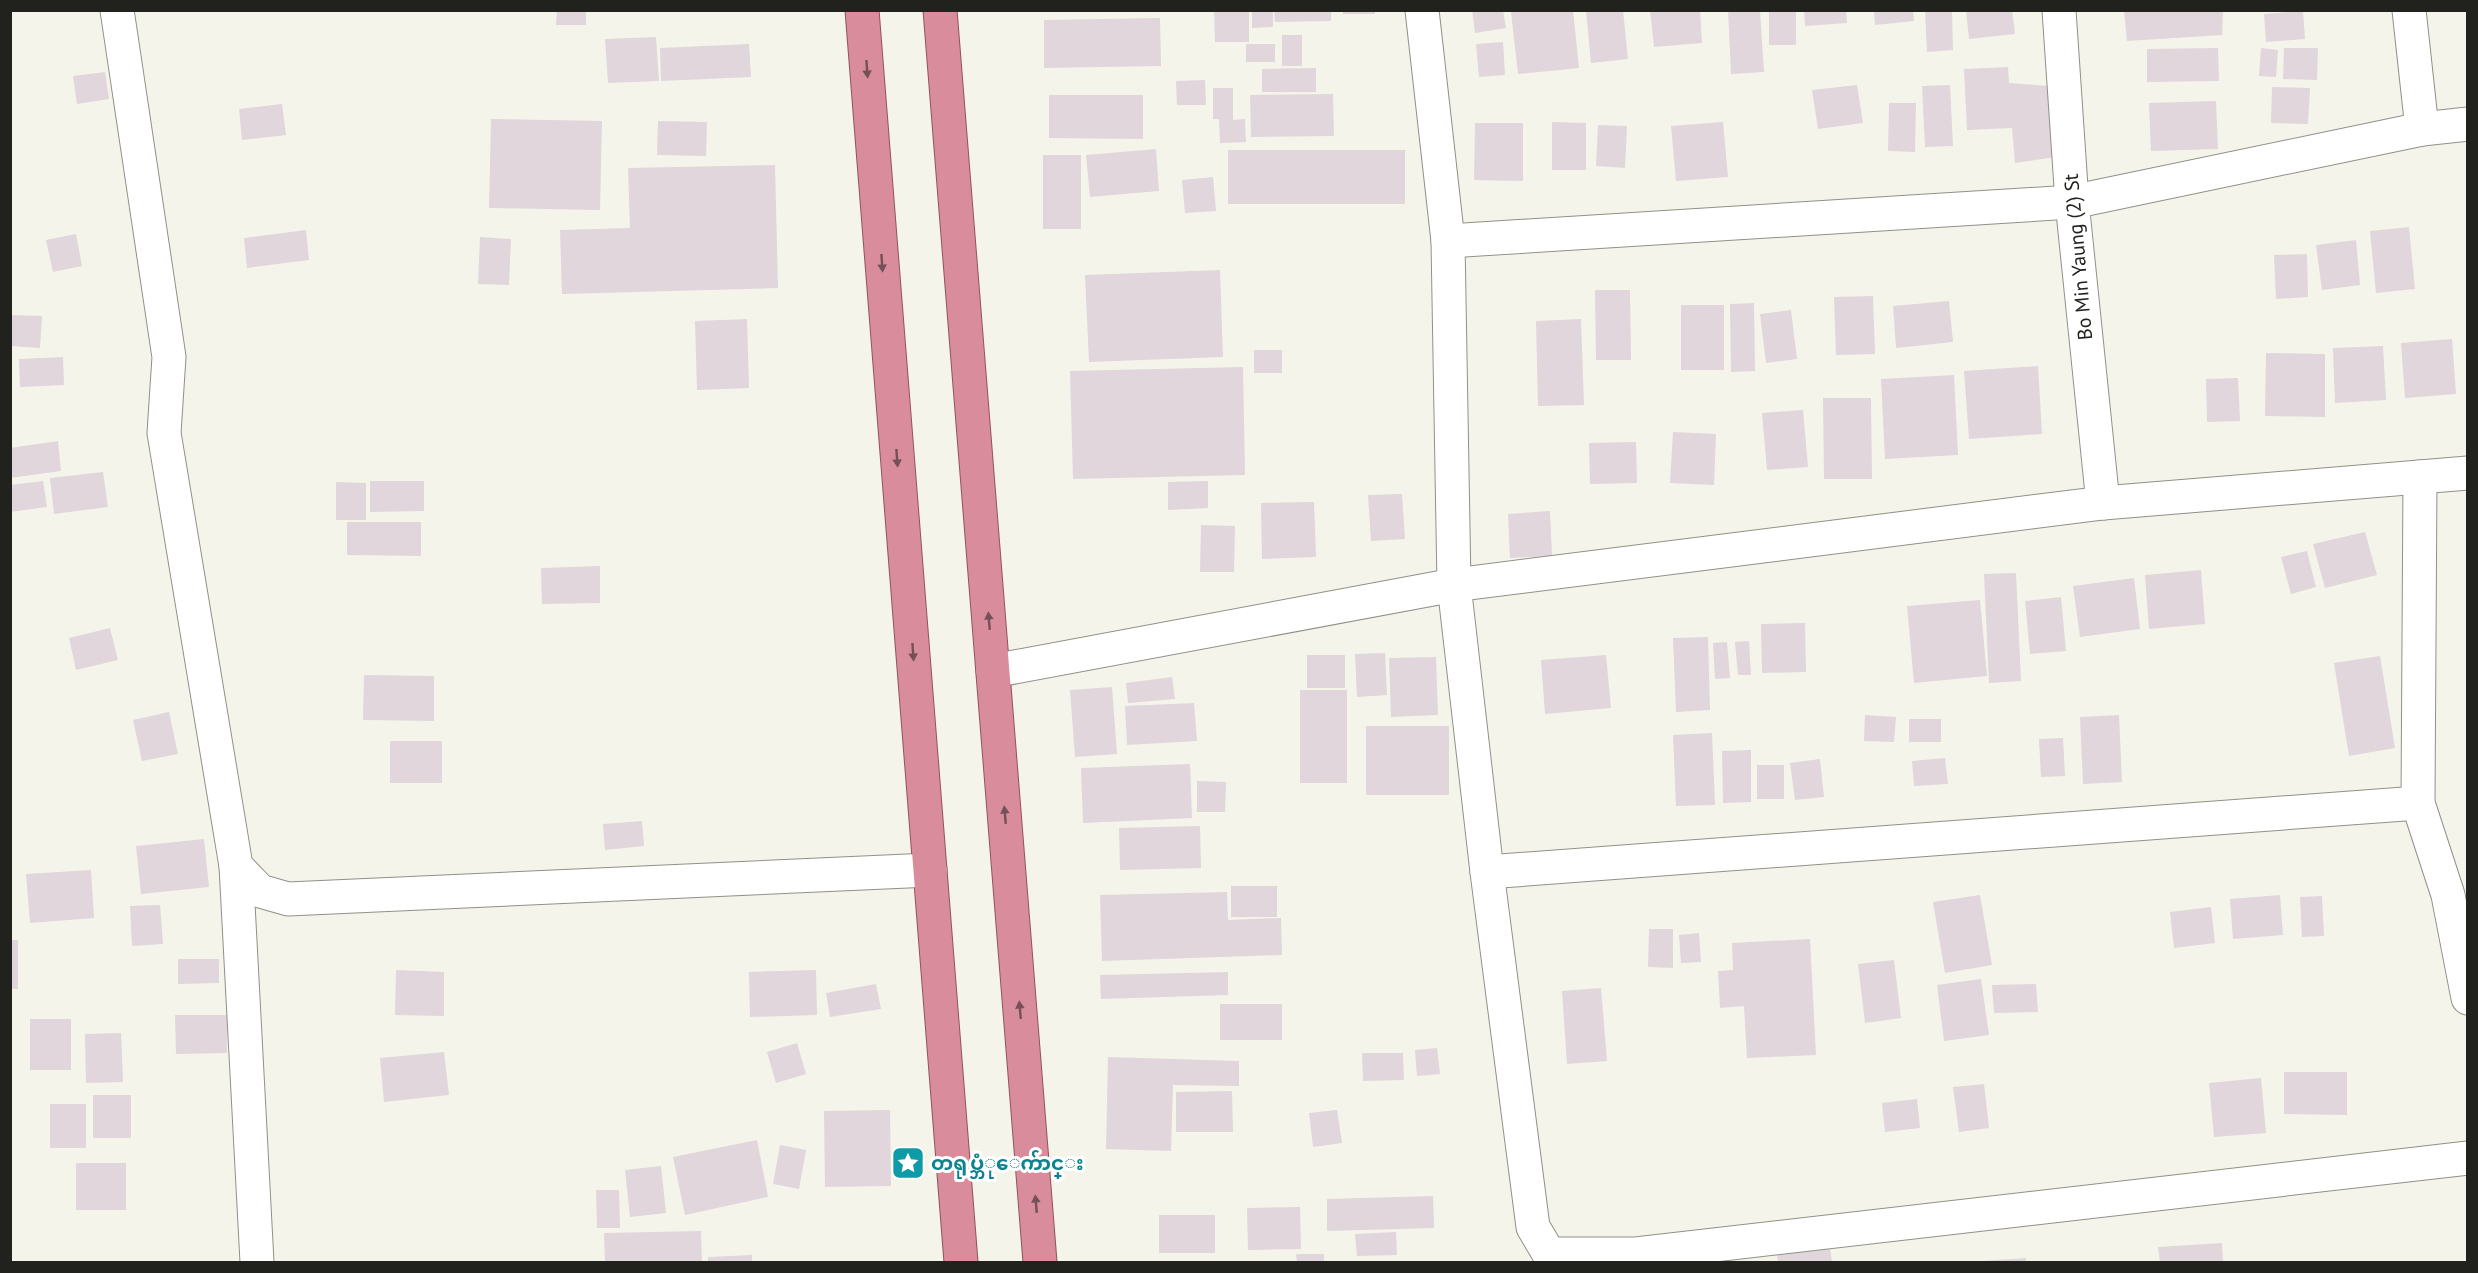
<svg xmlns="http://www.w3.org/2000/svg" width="2478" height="1273" font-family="'PT Sans','Noto Sans Myanmar',sans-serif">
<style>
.building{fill:#e0d6db}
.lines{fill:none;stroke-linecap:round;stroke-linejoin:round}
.minor-casing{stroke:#919088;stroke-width:35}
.trunk-casing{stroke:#91545f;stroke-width:35}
.minor{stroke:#fff;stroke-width:33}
.trunk{stroke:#d88c9c;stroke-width:33}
.oneway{fill:#735156}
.labels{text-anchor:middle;stroke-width:6;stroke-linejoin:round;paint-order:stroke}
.street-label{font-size:20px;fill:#21211d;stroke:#fff}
.culture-label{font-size:20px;font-weight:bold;fill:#0d838f;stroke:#fff;text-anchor:start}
</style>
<rect width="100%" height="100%" fill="#f5f4eb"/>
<g class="building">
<polygon points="557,10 586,10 586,25 556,25"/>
<polygon points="1214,10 1249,10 1249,42 1215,42"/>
<polygon points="1252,10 1273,10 1273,27 1252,28"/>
<polygon points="1274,10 1331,10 1331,21 1275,22"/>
<rect x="1343" y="10" width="32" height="4"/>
<polygon points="1472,10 1503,10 1506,28 1475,33"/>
<polygon points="1528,10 1573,10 1579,68 1518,74 1511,12"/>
<polygon points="1586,10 1623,10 1628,59 1591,63"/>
<polygon points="1650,10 1700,10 1702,43 1654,47"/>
<polygon points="1728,10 1760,10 1764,72 1731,74"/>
<rect x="1769" y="10" width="27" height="35"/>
<polygon points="1804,10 1846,10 1847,23 1805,26"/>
<polygon points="1874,10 1913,10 1914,21 1875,25"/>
<polygon points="1925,10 1952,10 1953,50 1927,52"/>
<polygon points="1966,10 2012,10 2015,34 1969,39"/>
<polygon points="2124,10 2223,10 2222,35 2127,41"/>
<polygon points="2303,11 2305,39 2266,42 2264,14"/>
<polygon points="1160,18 1161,66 1044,68 1044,20"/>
<rect x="1282" y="35" width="20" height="31"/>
<polygon points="656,37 659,81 608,83 605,39"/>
<polygon points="1503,42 1505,75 1479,77 1476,44"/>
<polygon points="749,44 751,77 661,81 660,48"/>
<rect x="1246" y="44" width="29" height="18"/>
<polygon points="2218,48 2219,81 2147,82 2147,49"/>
<polygon points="2261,48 2278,50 2276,77 2259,76"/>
<polygon points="2284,48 2318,48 2317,80 2283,79"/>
<polygon points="2008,67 2009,83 2050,86 2055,157 2015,163 2012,128 1967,130 1964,69"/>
<polygon points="1316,68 1316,92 1262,92 1262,69"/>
<polygon points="105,72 109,99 77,104 73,76"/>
<polygon points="1205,80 1206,105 1177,105 1176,81"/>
<polygon points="1857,85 1863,123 1818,129 1812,90"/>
<polygon points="1950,85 1953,146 1925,147 1922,86"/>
<polygon points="2272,87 2310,88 2308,124 2271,123"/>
<polygon points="1213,88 1233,88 1233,120 1245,119 1246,142 1220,143 1219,119 1213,119"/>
<polygon points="1333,94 1334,136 1251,137 1250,95"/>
<polygon points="1049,95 1143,95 1143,139 1049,138"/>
<polygon points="2216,101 2218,149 2151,151 2149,103"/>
<polygon points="1889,103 1916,103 1915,152 1888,151"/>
<polygon points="282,104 286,135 242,140 239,109"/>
<polygon points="491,119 602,121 600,210 489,208"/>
<polygon points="658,121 707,122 706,156 657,155"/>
<polygon points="1552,122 1586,123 1586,170 1552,170"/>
<polygon points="1723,122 1728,177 1676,181 1671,126"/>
<polygon points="1475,123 1523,123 1523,181 1474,180"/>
<polygon points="1598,125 1627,126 1625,168 1596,166"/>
<polygon points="1156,149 1159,191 1090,197 1086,155"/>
<rect x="1228" y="150" width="177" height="54"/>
<rect x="1043" y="155" width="38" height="74"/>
<polygon points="775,165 778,288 562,294 560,230 630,228 628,168"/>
<polygon points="1213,177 1216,211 1185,213 1182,180"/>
<polygon points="2409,227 2415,289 2376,293 2370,231"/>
<polygon points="306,230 309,260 247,268 244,238"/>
<polygon points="76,234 82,266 53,272 46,240"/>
<polygon points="480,237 511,239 509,285 478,284"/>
<polygon points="2356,240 2360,285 2322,290 2316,245"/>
<polygon points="2307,254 2308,297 2276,299 2274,255"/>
<polygon points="1220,270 1223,357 1089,362 1085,275"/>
<polygon points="1595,290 1630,290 1631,360 1596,360"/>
<polygon points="1873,296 1875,354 1836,355 1834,297"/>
<polygon points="1949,301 1953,342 1896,348 1893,306"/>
<polygon points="1754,303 1755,371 1731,372 1730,304"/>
<rect x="1681" y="305" width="43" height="65"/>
<polygon points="1791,310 1797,359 1766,363 1760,314"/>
<polygon points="10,315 42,316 40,348 10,346"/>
<polygon points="747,319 749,388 697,390 695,321"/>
<polygon points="1581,319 1584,405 1538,406 1536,321"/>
<polygon points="2452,339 2456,394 2405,398 2401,343"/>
<polygon points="2383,346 2386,400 2335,403 2333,348"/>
<rect x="1254" y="350" width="28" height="23"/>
<polygon points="2266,353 2325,354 2325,417 2265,416"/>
<polygon points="63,357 64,385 20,387 19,359"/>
<polygon points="2038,366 2042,434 1969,439 1964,371"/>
<polygon points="1243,367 1245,475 1073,479 1070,371"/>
<polygon points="1954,375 1958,455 1885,459 1881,379"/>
<polygon points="2238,378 2240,421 2207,422 2206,379"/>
<polygon points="1823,398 1871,398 1872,479 1824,479"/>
<polygon points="1803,410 1808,467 1767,470 1762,413"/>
<polygon points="1673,432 1716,434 1714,485 1670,483"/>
<polygon points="58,441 61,471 10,478 10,448"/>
<polygon points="1636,442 1637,483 1590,484 1589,443"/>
<polygon points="103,472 108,507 54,514 50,478"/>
<polygon points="43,481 47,507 10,512 10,485"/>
<polygon points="370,481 424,481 424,511 370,512"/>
<polygon points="1208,481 1208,508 1168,510 1168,482"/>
<polygon points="336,482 366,483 366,520 336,520"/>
<polygon points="1402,494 1405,539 1371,541 1368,495"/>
<polygon points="1314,502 1316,557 1262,559 1261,503"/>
<polygon points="1550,511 1552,556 1510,558 1508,514"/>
<polygon points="347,522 421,522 421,556 347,555"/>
<polygon points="1201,525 1235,526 1234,572 1200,572"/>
<polygon points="2365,532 2377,575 2325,588 2313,544"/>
<polygon points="2307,551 2316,587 2291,594 2281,557"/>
<polygon points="600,566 600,603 542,604 541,568"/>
<polygon points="2201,570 2205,624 2149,629 2145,575"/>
<polygon points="2016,573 2021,681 1989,683 1984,574"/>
<polygon points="2134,578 2140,629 2080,637 2073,586"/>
<polygon points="2061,597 2066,651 2030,654 2025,601"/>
<polygon points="1980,600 1987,676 1914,683 1907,606"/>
<polygon points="1805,623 1806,672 1762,673 1761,624"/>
<polygon points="110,628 118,660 76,670 69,638"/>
<polygon points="1708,637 1710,710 1676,712 1673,638"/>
<polygon points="1749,641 1751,675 1738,675 1735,642"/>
<polygon points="1727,642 1730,678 1715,679 1713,643"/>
<polygon points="1385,653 1387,695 1357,697 1355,654"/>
<rect x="1307" y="655" width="38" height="33"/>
<polygon points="1606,655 1611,708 1545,714 1541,660"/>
<polygon points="2380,656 2395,748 2349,756 2334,663"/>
<polygon points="1436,657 1438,715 1391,717 1389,658"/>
<polygon points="364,675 434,676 434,721 363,720"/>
<polygon points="1172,677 1175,699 1128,703 1126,683"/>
<polygon points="1112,687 1117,754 1075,757 1070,690"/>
<rect x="1300" y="690" width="47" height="93"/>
<polygon points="1194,703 1197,741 1127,745 1125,706"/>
<polygon points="169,712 178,754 142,761 133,720"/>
<polygon points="1865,715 1896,717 1894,742 1864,741"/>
<polygon points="2119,715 2122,782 2083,784 2080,717"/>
<rect x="1909" y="719" width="32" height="23"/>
<rect x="1366" y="726" width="83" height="69"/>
<polygon points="1712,733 1715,805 1676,806 1673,735"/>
<polygon points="2063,738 2065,776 2041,777 2039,739"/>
<rect x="390" y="741" width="52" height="42"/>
<polygon points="1751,750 1751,802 1723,803 1722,751"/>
<polygon points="1945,758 1948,784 1914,786 1912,761"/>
<polygon points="1820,759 1824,797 1795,800 1790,763"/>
<polygon points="1190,764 1192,818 1083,823 1081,768"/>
<rect x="1757" y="765" width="27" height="34"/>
<polygon points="1197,781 1226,782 1225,812 1197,812"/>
<polygon points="642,821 644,846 605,850 603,824"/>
<polygon points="1200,826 1201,868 1120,870 1119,828"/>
<polygon points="204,839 209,887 141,894 136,846"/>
<polygon points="91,870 94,918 30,923 26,874"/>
<rect x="1231" y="886" width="46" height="31"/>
<polygon points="1227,892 1228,920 1281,918 1282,955 1102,961 1100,895"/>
<polygon points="1980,895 1992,965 1945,973 1933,902"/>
<polygon points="2280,895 2283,935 2233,939 2230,899"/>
<polygon points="2322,896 2324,936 2302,937 2300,897"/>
<polygon points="160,905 163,944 132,946 130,906"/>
<polygon points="2211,907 2215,943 2174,948 2170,912"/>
<polygon points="1649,929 1673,929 1673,968 1648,967"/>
<polygon points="1699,933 1701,962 1681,963 1679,935"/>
<polygon points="1810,939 1816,1055 1747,1058 1744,1006 1720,1008 1718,971 1733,970 1732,943"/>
<rect x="10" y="940" width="8" height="49"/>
<polygon points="178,959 219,959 219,983 178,984"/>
<polygon points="1894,960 1901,1018 1865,1023 1858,964"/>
<polygon points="396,970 444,972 444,1016 395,1015"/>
<polygon points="816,970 817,1015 750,1017 749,972"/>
<polygon points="1228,972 1228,995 1101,999 1100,975"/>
<polygon points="1981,979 1989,1035 1944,1041 1937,985"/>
<polygon points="876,984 881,1009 830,1017 826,993"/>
<polygon points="2036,984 2038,1012 1994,1013 1992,985"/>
<polygon points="1601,988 1607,1061 1567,1064 1562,991"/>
<rect x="1220" y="1004" width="62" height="36"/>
<polygon points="175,1015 227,1015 227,1053 176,1054"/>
<rect x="30" y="1019" width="41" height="51"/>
<polygon points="121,1033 123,1082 86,1083 85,1034"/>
<polygon points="797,1043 806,1074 776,1083 767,1052"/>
<polygon points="1437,1048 1440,1074 1417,1076 1415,1050"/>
<polygon points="444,1052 449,1095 384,1102 380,1058"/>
<polygon points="1362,1053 1403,1053 1404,1080 1363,1081"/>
<polygon points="1108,1057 1239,1061 1239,1086 1173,1085 1171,1151 1106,1149"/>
<polygon points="2284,1072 2347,1072 2347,1115 2284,1114"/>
<polygon points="2261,1078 2266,1133 2214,1137 2209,1083"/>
<polygon points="1984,1084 1989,1128 1959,1132 1953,1087"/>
<polygon points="1232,1091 1233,1132 1176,1132 1176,1092"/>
<rect x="93" y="1095" width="38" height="43"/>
<polygon points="1917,1099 1920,1128 1885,1132 1882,1103"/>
<rect x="50" y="1104" width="36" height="44"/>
<polygon points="890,1110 891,1186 825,1187 824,1111"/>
<polygon points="1337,1110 1342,1143 1313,1147 1309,1113"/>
<polygon points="757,1140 768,1197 685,1215 673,1157"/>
<polygon points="780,1145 806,1150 799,1189 773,1184"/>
<rect x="76" y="1163" width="50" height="47"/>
<polygon points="661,1166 666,1213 630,1217 625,1170"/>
<polygon points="596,1190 619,1190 620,1228 597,1228"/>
<polygon points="1433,1196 1434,1228 1327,1231 1327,1199"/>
<polygon points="1300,1207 1301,1249 1248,1250 1247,1208"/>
<rect x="1159" y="1215" width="56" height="38"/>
<polygon points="701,1231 702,1262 605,1262 604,1233"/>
<polygon points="1396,1232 1397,1255 1357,1256 1355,1234"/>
<polygon points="1829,1241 1832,1262 1778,1262 1776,1248"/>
<polygon points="2222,1243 2223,1262 2160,1262 2158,1247"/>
<polygon points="1296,1254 1324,1254 1324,1262 1297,1262"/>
<polygon points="752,1255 752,1262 708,1262 708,1257"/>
<polygon points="2026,1258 2026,1262 1981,1262 1981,1261"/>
</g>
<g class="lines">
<defs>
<g id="minor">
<polyline points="117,10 169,357 164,433 236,866 260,891 288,899 930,870"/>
<polyline points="1422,10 1448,241 1454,585 1487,872 1533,1227 1549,1254 1636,1254 2468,1158"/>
<polyline points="2059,10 2072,202 2103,503"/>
<polyline points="2409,10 2422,129"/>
<polyline points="1448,241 2072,202 2422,129 2468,124"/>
<polyline points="2420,477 2418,803 2448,895 2468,998"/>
<polyline points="993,671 1454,585 2103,503 2468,473"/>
<polyline points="236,866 257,1262"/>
<polyline points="1487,872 2418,803"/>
</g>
<g id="trunk">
<polyline points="862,10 961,1262"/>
<polyline points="940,10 1040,1262"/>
</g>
</defs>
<use href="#minor" class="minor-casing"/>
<use href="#trunk" class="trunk-casing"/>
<use href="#minor" class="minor"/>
<use href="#trunk" class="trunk"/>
</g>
<defs><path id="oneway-solid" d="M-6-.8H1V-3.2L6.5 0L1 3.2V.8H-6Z" transform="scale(1.5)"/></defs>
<g class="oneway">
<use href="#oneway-solid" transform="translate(867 69) rotate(86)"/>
<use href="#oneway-solid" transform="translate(882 263) rotate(86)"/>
<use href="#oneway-solid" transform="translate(897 458) rotate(86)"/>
<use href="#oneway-solid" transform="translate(989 621) rotate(-95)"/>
<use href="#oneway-solid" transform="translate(913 652) rotate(86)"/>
<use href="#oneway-solid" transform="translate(1005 815) rotate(-95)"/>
<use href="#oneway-solid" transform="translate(1020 1010) rotate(-95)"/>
<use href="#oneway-solid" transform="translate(1036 1204) rotate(-95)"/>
</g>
<defs>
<symbol id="sight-square" viewBox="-11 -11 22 22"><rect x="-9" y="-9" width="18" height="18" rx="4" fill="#0f9aa8" stroke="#fff"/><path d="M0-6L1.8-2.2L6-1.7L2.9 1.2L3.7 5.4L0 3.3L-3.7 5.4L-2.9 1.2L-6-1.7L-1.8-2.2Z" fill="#fff"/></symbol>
</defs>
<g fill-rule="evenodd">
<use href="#sight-square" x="889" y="1144" width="38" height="38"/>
</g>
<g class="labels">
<g class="street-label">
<text transform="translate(2078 257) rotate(-95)" y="7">Bo Min Yaung (2) St</text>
</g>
<g class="culture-label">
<text x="931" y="1170">တရုပ္ဘံုေက်ာင္း</text>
</g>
</g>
<rect width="2478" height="1273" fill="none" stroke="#21211d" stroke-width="24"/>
</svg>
